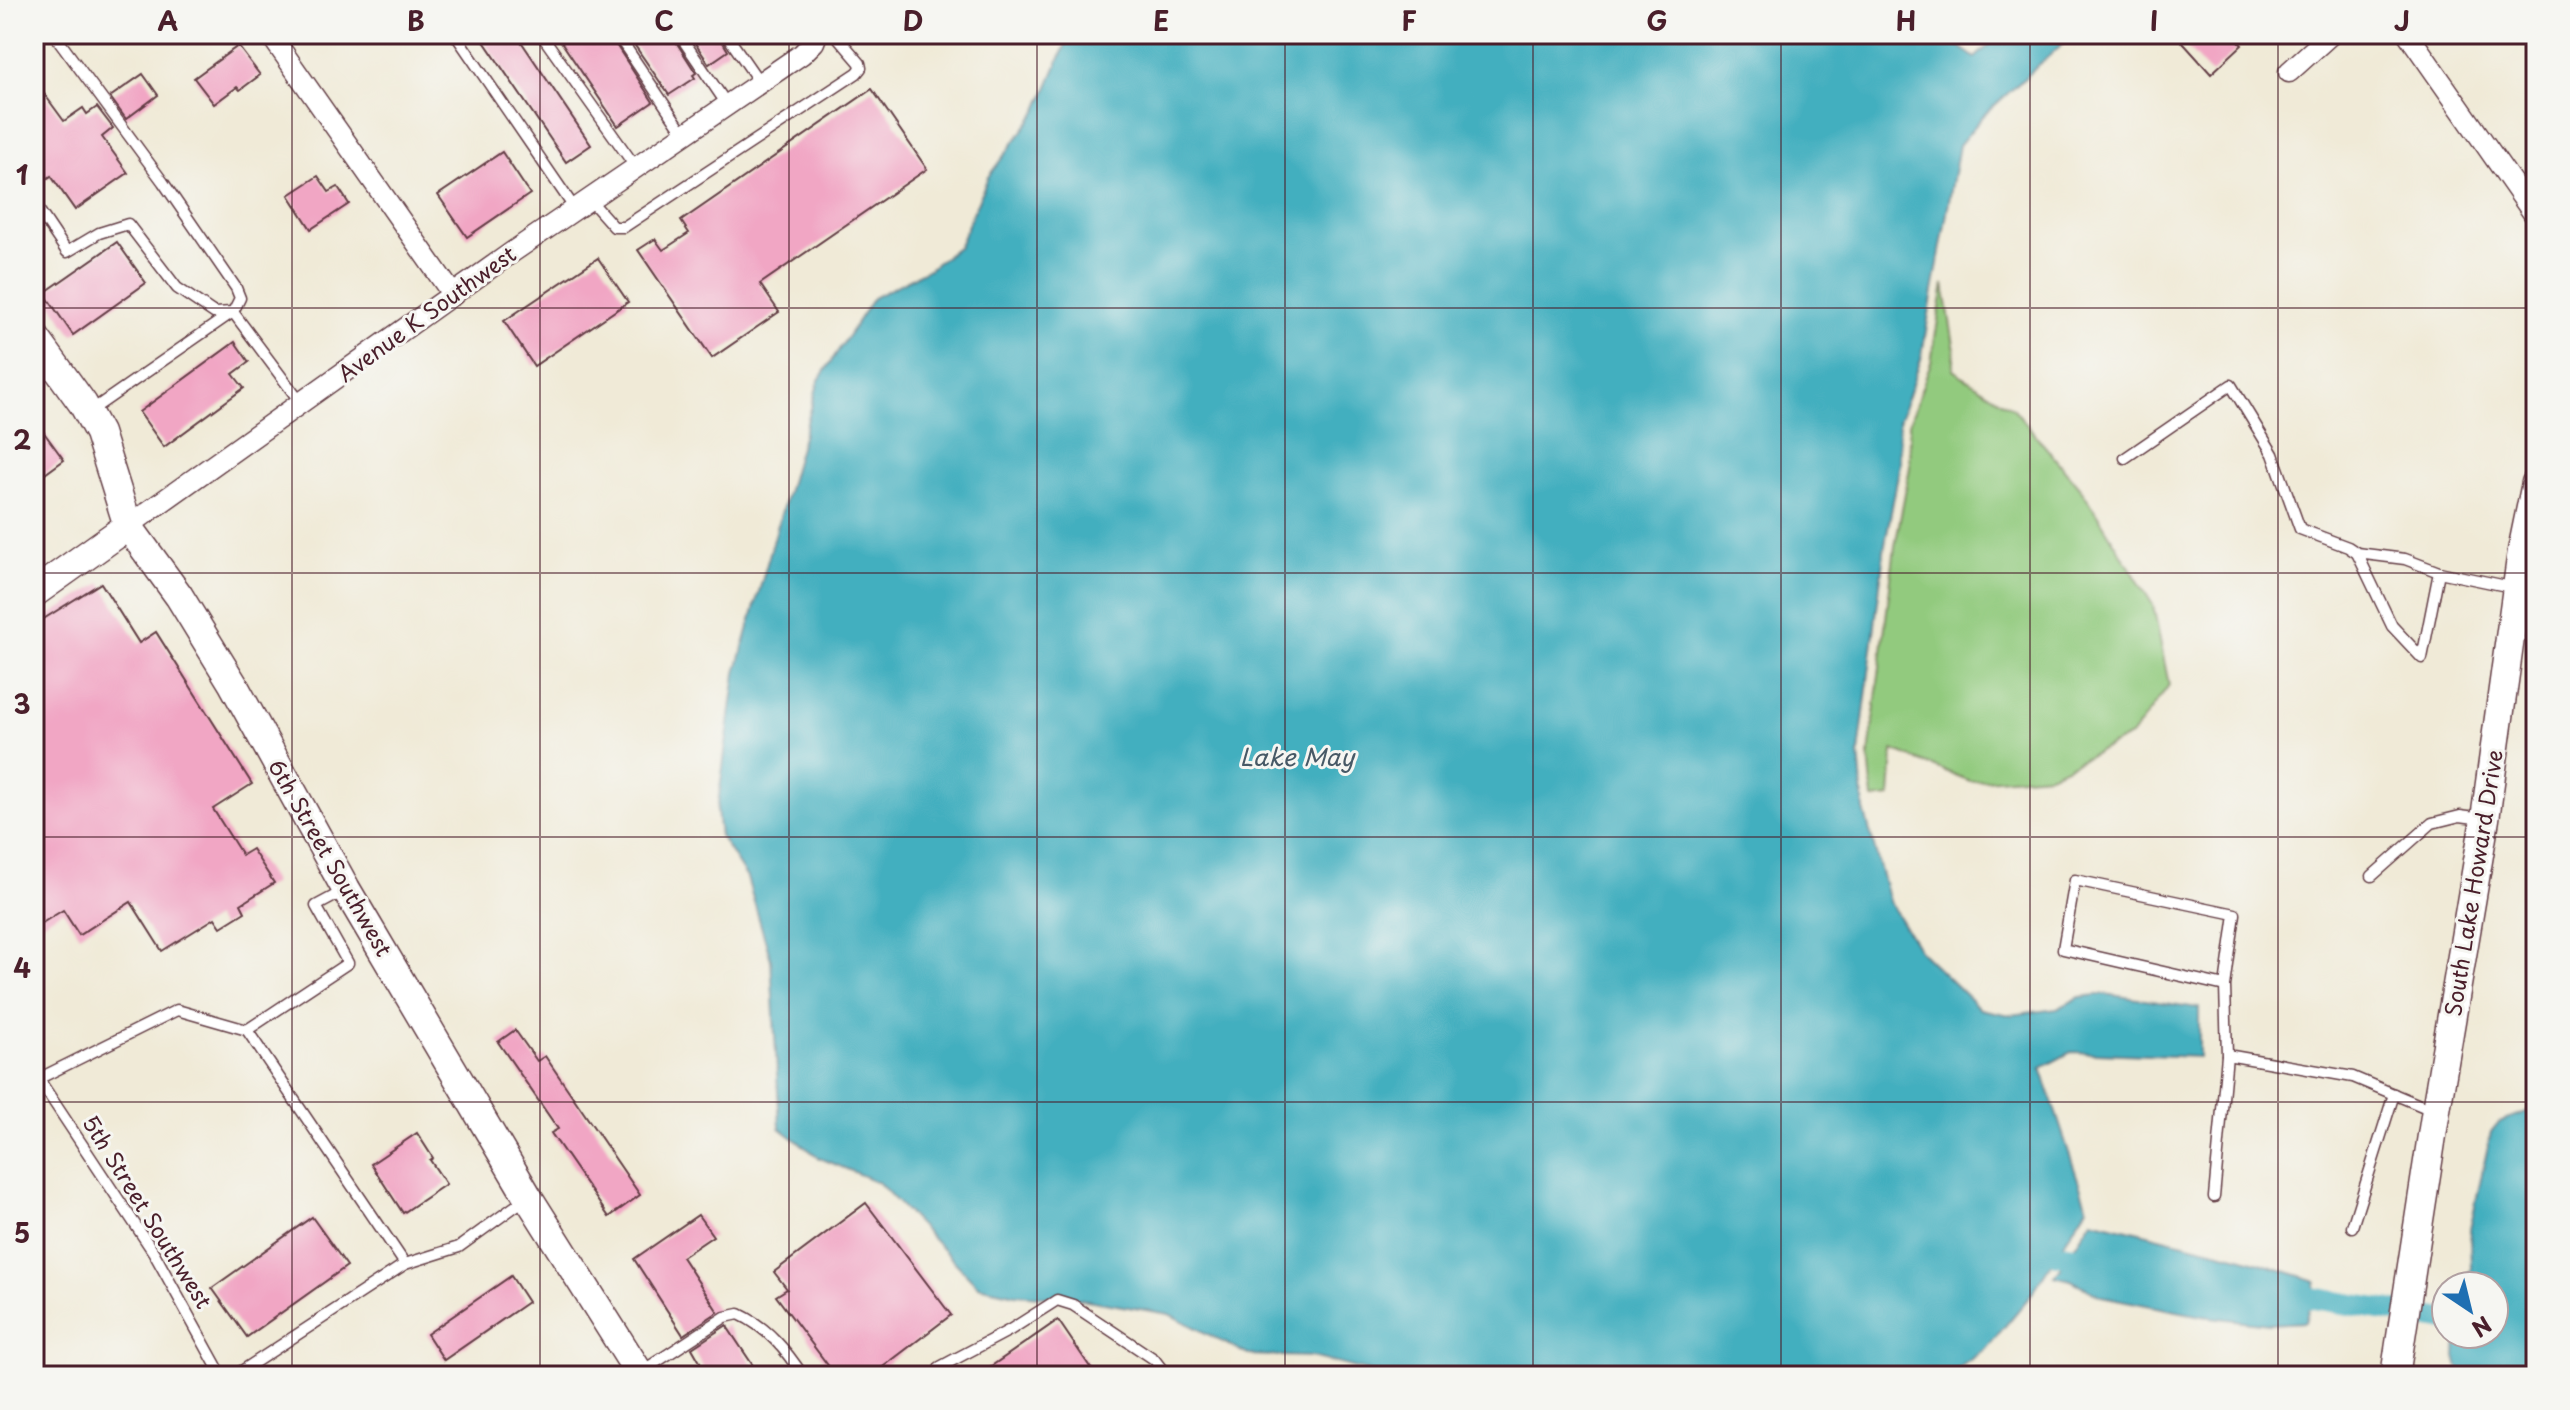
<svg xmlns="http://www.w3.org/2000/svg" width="2570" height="1410" font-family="'Playpen Sans',sans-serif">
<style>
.green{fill:#92ca7e;stroke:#6e7454;stroke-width:2}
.water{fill:#42afbf;stroke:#466775;stroke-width:2}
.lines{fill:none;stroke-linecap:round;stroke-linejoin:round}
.canal{stroke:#42afbf;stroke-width:22}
.building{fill:#f1a6c4}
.lane-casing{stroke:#633d45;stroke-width:13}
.street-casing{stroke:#633d45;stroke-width:23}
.secondary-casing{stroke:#633d45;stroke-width:31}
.lane{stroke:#fff;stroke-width:10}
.street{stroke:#fff;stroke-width:20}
.secondary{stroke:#fff;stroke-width:28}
.grid{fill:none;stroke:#4a1f2b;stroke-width:2;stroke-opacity:0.55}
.labels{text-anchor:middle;stroke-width:6;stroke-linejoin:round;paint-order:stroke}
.street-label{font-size:22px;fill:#4a1f2b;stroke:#f6f6f2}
.water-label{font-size:24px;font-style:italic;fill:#475966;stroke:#f6f6f2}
.neatline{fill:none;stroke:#4a1f2b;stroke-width:3}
.grid-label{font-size:26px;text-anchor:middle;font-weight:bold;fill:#4a1f2b}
</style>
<rect width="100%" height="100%" fill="#f6f6f2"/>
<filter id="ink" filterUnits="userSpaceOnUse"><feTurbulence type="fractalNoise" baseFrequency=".0125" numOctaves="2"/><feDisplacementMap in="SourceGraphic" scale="16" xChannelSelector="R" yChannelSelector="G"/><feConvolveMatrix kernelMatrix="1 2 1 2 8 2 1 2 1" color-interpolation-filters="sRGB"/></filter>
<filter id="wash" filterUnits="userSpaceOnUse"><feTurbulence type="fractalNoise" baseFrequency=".006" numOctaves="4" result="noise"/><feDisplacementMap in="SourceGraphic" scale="32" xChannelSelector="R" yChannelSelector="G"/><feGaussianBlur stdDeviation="1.8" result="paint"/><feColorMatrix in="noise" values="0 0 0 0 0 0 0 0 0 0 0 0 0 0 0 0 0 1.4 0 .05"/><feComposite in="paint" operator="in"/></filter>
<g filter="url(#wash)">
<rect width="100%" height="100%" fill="#f0ead7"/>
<polygon class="green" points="1944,284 1955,351 1953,370 2014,409 2084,493 2153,605 2169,685 2131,736 2049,775 1970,781 1893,750 1890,797 1873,799 1869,755 1895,546 1910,467 1909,424 1931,362"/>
<g class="water">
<polygon points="1070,34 1948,34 1953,42 1975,58 2001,34 2073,34 1984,115 1959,145 1921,359 1899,421 1900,464 1885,544 1859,753 1864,810 1889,901 1919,950 1980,1009 2010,1015 2057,1009 2080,997 2105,994 2199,1008 2199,1057 2071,1052 2041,1068 2087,1207 2031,1295 1986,1349 1947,1376 1388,1376 1312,1357 1248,1355 1169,1314 1081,1299 1015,1294 978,1286 878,1182 820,1158 780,1128 771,960 747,878 720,836 717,811 736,673 819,380 873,298 929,269 959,246 988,177 1038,110"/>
<polygon points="2536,1108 2536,1376 2461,1376 2456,1357 2457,1334 2494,1334 2494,1286 2460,1286 2471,1269 2470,1229 2491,1132 2499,1122"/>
<polygon points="2092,1220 2244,1258 2316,1281 2305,1322 2268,1324 2202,1316 2101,1296 2071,1280 2055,1276"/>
</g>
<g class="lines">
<g class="canal">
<polyline points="2057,1254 2098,1261"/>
<polyline points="2282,1293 2446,1320"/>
</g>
</g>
<g id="blocks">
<g class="building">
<polygon points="479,34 516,34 591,145 566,162"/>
<polygon points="556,34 609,34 653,102 618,126"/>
<polygon points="627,34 671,34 696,73 693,75 695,78 669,95"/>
<polygon points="689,34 718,34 728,51 709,64"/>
<polygon points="2175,34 2232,34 2242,45 2211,74"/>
<polygon points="238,46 260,75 240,90 237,87 214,104 194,78"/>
<polygon points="143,74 158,95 126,119 110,97"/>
<polygon points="34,80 64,121 83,108 87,114 97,107 113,128 102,137 128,173 75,210 51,176 41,183 34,173"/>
<polygon points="872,89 927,169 760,284 779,312 712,358 638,250 655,239 663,250 689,233 681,221"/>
<polygon points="502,152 530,194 467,237 438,195"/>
<polygon points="318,176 329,192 338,187 349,204 311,229 289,195"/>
<polygon points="117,242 146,283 73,335 44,293"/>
<polygon points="598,258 628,302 534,366 504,321"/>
<polygon points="235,342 249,362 233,374 244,388 164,447 139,412"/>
<polygon points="34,419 64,460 34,482"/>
<polygon points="101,583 139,643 156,632 252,784 213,809 242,855 252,849 274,883 241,904 245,912 221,927 215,918 162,951 131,902 79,935 63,910 34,928 34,625"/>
<polygon points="515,1030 537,1061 545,1056 640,1195 609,1217 551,1133 558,1129 498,1042"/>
<polygon points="417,1133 433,1158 430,1160 446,1184 403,1213 371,1164"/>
<polygon points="866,1203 951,1315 871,1376 836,1376 776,1296 787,1289 774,1272"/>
<polygon points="698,1215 713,1236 682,1257 718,1312 683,1335 634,1259"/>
<polygon points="312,1217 347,1266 247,1337 212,1288"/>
<polygon points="511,1276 528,1302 444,1360 427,1334"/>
<polygon points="1058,1320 1096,1376 977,1376"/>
<polygon points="727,1325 728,1328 760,1376 708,1376 692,1348"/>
</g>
</g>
</g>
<g filter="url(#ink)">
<use href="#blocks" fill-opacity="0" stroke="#633d45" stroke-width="2"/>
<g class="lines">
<defs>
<g id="lane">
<polyline points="54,34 163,182 236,288 240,298 233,312 89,412"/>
<polyline points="455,34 575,209"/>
<polyline points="541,34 637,169"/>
<polyline points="617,34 685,135"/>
<polyline points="679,34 728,106"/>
<polyline points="726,34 760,83"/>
<polyline points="590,200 614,227 624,227 857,73 861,68 860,63 835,34"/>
<polyline points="34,203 67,252 99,233 128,224 177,288 214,313 233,312 301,403"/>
<polyline points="2125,458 2231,385 2273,454 2300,529 2348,547 2357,553 2405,559 2439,572 2516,588"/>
<polyline points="2357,553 2392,626 2422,658 2439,572"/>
<polyline points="2372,876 2432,823 2460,816 2483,819"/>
<polyline points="2225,986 2235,914 2075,880 2063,949 2225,986 2227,1055"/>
<polyline points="247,1030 348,963 316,906 344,891"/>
<polyline points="34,1072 154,1253 222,1376"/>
<polyline points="38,1079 177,1010 247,1030 405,1264 234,1376"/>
<polyline points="2214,1197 2227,1055 2353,1077 2434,1111"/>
<polyline points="2352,1227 2394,1094"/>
<polyline points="405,1264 459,1247 528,1197"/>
<path d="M641,1372L725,1317L739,1314C767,1327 786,1350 803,1376"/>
<polyline points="936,1376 940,1367 1010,1330 1057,1300 1073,1305 1154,1359 1167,1376"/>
</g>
<g id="street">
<polyline points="270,34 453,295"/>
<polyline points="2408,34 2536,217"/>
<polyline points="2289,72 2331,34"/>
<polyline points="128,526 511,253 802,54 814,42 817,34"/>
</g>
<g id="secondary">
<polyline points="34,336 83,404 99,433 128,526 179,596 233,684 346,889 528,1197 641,1376"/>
<polyline points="34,593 128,526"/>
<polyline points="2395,1376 2435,1116 2485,819 2522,551 2536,483"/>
</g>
</defs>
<use href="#lane" class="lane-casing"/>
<use href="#street" class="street-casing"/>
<use href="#secondary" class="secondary-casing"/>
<use href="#lane" class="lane"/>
<use href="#street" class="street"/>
<use href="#secondary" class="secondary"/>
</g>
</g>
<path class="grid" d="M292,34V1376M540,34V1376M789,34V1376M1037,34V1376M1285,34V1376M1533,34V1376M1781,34V1376M2030,34V1376M2278,34V1376M34,308H2536M34,573H2536M34,837H2536M34,1102H2536"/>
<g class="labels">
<g class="street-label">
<text transform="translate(427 314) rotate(-36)" y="8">Avenue K Southwest</text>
<text transform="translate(330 858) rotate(60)" y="8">6th Street Southwest</text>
<text transform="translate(2474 883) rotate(-81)" y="8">South Lake Howard Drive</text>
<text transform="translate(147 1212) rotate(58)" y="8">5th Street Southwest</text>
</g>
<g class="water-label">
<text x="1297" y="766">Lake May</text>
</g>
</g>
<rect width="2570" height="1410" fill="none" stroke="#f6f6f2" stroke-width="88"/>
<g transform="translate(2470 1310) rotate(145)"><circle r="38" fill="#f6f6f2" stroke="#b1a0a2" stroke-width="2"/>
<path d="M0-6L14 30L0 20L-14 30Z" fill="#1f6fb2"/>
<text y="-12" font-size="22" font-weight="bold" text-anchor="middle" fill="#4a1f2b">N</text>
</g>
<rect x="44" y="44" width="2482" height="1322" class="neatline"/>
<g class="grid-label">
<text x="168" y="31">A</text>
<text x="416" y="31">B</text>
<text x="664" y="31">C</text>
<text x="913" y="31">D</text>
<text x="1161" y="31">E</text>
<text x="1409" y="31">F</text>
<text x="1657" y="31">G</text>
<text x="1906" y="31">H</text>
<text x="2154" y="31">I</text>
<text x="2402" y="31">J</text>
<text x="22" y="185">1</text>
<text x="22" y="450">2</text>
<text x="22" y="714">3</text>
<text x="22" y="978">4</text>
<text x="22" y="1243">5</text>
</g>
</svg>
